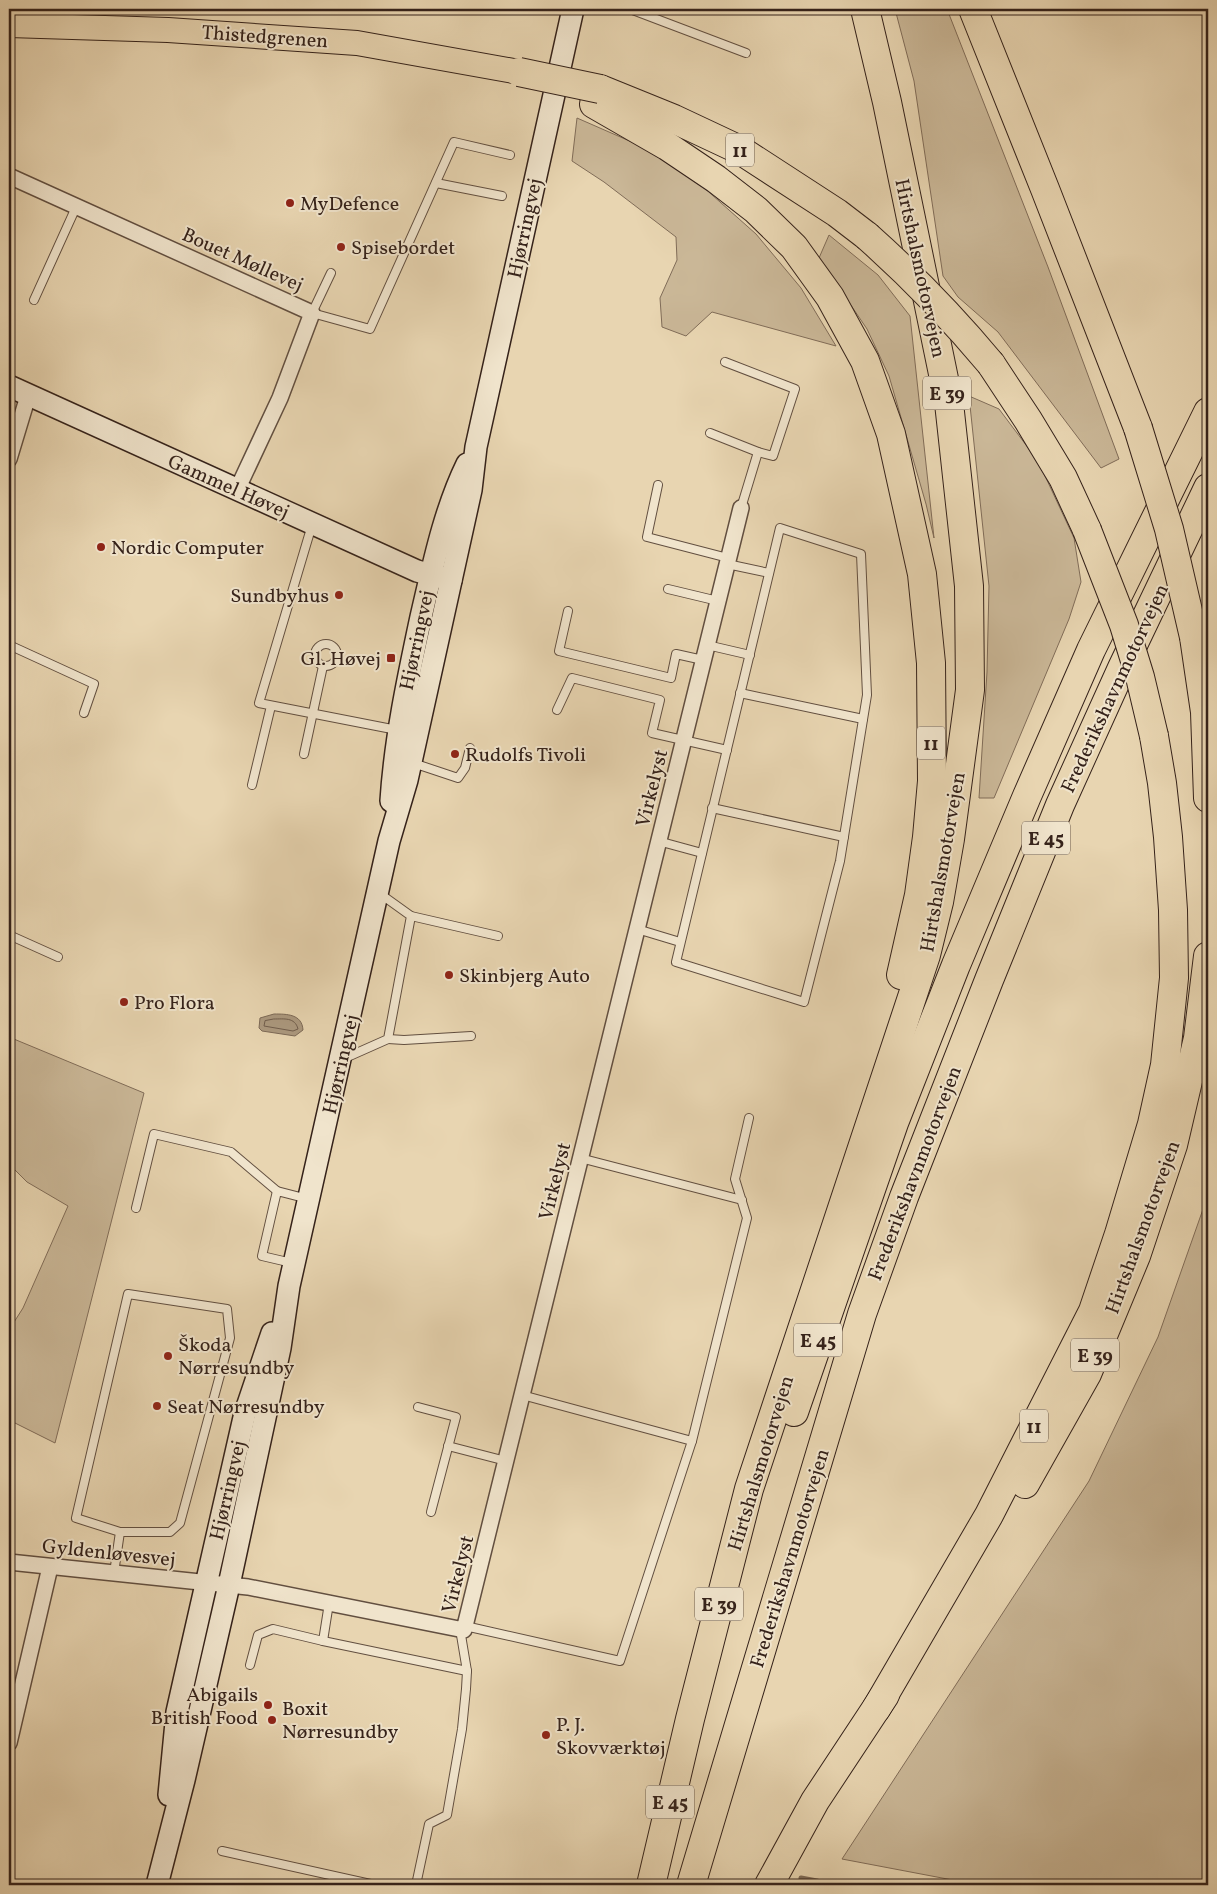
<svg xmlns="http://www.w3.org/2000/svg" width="1217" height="1894" font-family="Vollkorn,serif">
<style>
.green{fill:#cab797;stroke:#806c58}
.water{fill:#ab987e;stroke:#7c6956}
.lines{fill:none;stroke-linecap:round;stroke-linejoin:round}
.shore{stroke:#705d4c;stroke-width:1}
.stream{stroke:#7c6956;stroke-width:5}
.lane-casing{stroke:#624f40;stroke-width:10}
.street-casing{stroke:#624f40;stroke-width:18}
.secondary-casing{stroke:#35221a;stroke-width:24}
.primary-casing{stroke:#35221a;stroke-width:26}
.highway-casing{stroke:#35221a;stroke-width:30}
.lane{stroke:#f0e4cc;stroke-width:8}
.street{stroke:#f0e4cc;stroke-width:15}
.secondary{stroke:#f0e4cc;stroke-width:21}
.primary{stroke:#e8d5b1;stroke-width:24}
.highway{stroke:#e8d5b1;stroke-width:28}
.highway-bridge-casing{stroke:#35221a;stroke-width:30;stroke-linecap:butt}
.highway-bridge{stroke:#e8d5b1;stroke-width:28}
.poi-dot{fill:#8f2418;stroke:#f0e4cc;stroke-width:2}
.labels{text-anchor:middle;stroke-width:4;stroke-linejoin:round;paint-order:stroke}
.shield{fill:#f0e4cc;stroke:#6d5c4f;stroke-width:1}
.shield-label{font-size:19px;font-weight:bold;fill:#35221a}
.street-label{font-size:20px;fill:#35221a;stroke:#f0e4cc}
.poi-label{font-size:20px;fill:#35221a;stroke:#f0e4cc;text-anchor:start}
</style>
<rect width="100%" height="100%" fill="#e8d5b1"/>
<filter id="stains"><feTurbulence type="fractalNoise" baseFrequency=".004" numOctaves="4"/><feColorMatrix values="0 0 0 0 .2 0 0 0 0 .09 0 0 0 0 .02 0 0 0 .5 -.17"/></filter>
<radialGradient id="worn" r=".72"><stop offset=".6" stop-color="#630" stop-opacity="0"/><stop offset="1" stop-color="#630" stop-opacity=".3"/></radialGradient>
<g class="green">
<polygon points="895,9 947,9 1048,267 1119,459 1101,468 998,332 958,297 943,276 914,81"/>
<polygon points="577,118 641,146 702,186 756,234 801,288 836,346 712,312 686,336 662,327 660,298 677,260 676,237 604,182 572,161"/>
<polygon points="829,235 878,275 910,316 934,538 926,504 889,376 867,329 819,258"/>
<polygon points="969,396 999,409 1038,461 1074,538 1081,582 1069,619 994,798 979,798 987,672 989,586"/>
<polygon points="9,1037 144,1093 55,1443 9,1420 9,1330 23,1308 68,1206 27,1182 9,1164"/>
<polygon points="1208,1195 1208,1885 979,1885 842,1859 1089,1481 1158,1337"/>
</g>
<path class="water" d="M274,1014C287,1014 302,1014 303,1030L295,1036L262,1031L259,1028L260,1018Z"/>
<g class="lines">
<path class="shore" d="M274,1019C284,1019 295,1017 298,1029L293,1031L264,1026L265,1021Z"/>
<polyline class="stream" points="801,1878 817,1881"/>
<defs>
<g id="lane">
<polyline points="630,9 746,53"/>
<polyline points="436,183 502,196"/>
<polyline points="331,273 312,313 370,329 454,142 510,155"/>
<polyline points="34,300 77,205"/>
<polyline points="725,362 795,389 773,456 758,452"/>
<polyline points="710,433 758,452 741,508"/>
<polyline points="658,485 647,537 728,558"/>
<polyline points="312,525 259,703 397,730"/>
<polygon points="780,528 861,554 867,695 840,861 804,1002 676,962"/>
<polyline points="727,564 769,573"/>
<polyline points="668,589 718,601"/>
<polyline points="568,611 559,651 671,678 676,654 703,660"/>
<circle cx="326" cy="655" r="11"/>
<polyline points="9,645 94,684 84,713"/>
<polyline points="707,645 750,655"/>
<polyline points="740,693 863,719"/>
<polyline points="557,710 572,678 660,700 652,733 727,750"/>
<polyline points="304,754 323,666"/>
<polyline points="413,763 458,778 465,768 470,748"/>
<polyline points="252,785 271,706"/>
<polyline points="712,808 844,837"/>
<polyline points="658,841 702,853"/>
<polyline points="411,916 498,936"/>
<polyline points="637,929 680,942"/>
<polyline points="9,935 58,957"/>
<polyline points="388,1039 404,1040 471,1036"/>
<polyline points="343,1059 388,1039 411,916 379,893"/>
<polyline points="580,1158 742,1200"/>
<polyline points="136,1208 154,1134 231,1152 277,1191"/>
<polyline points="292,1263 262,1256 277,1191 308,1199"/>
<polyline points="522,1395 692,1441"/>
<polyline points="418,1407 456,1417 431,1512"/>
<polyline points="448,1446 506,1461"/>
<polyline points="114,1573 120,1532 170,1532 180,1523 230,1338 227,1309 128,1294 76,1518 120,1532"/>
<polyline points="465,1626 620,1661 692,1441 747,1218 735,1179 749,1118"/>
<polyline points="323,1641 329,1603"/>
<polyline points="250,1665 258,1635 273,1629 323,1641 467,1671"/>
<polyline points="222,1851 375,1885"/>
<polyline points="416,1885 429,1824 447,1815 462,1729 466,1689 467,1671 460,1629"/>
</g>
<g id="street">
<polyline points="9,176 312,313 280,398 237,490"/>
<polyline points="9,459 28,396"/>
<polyline points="9,1562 248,1587 464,1630 741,508"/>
<polyline points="9,1743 50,1567"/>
</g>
<g id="secondary">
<polyline points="9,386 417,571 451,580"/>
<path d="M391,801C395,739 408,678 421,617C433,566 444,511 467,464"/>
<polyline points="169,1795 177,1712 184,1681 245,1413 272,1333"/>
<polyline points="157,1885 184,1780 229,1585 280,1348 289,1286 389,841 407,780 471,490 476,447 573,9"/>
</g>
<polyline id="primary" points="9,25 168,30 357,43 519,72"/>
<g id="highway">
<polyline points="973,9 1045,189 1138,428"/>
<polyline points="600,89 674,119 740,150 837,213 867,236"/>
<polyline points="594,104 667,146 716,179 756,210 794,247 830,297 865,361 891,434 922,574 931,663 932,781 927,837 919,895 901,975"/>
<polyline points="991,364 1028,420 1063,478 1087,530"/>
<polyline points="1194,637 1205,712 1208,798"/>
<polyline points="794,1412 894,1123 956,965 1027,796 1091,650 1208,412"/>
<polyline points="1025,1484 1087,1374 1136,1256 1173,1145 1198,1038 1208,956"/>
<polyline points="876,1709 989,1515 1093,1311 1119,1234 1152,1124 1165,1065 1174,978 1173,910 1168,837 1162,783 1154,736"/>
<polyline points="651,1885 690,1719 749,1489 926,955 939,902 950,839 970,690 969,586 949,403 887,102 865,9"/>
<polyline points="691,1885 862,1314 904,1197 989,980 1060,805 1122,668 1208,488"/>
<polyline points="769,1885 815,1801 885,1695"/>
</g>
</defs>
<use href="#lane" class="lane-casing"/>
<use href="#street" class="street-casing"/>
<use href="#secondary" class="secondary-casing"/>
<use href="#primary" class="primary-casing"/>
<use href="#highway" class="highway-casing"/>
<use href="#lane" class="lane"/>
<use href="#street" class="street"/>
<use href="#secondary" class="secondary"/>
<use href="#primary" class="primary"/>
<use href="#highway" class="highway"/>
<defs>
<g id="highway-bridge">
<polyline points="519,72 600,89"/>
<path d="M867,236C913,277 951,316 991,364"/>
<polyline points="1138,428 1169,529 1194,637"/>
<polyline points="1087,530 1124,625 1140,677 1154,736"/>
</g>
</defs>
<use href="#highway-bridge" class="highway-bridge-casing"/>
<use href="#highway-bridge" class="highway-bridge"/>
</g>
<g class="poi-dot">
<circle cx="290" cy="203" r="5"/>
<circle cx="341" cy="247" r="5"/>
<circle cx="101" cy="547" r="5"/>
<circle cx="339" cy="595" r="5"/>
<rect x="386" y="653" width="10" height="10" rx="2.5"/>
<circle cx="455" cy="754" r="5"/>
<circle cx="449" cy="975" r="5"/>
<circle cx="124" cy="1002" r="5"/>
<circle cx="168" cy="1356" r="5"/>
<circle cx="157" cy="1406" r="5"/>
<circle cx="268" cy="1705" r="5"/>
<circle cx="272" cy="1720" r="5"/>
<circle cx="546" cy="1735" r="5"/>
</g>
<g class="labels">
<g class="shield">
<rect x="726" y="133.5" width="28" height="33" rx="4"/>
<rect x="923" y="376.5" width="48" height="33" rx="4"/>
<rect x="917" y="726.5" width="28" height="33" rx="4"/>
<rect x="1022" y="821.5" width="48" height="33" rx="4"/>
<rect x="794" y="1323.5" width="48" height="33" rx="4"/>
<rect x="1071" y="1338.5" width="48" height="33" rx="4"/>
<rect x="1020" y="1409.5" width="28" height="33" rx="4"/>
<rect x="695" y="1587.5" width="48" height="33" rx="4"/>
<rect x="646" y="1785.5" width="48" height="33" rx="4"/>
</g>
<g class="shield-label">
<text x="740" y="157">11</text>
<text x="947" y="400">E 39</text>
<text x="931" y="750">11</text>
<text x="1046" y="845">E 45</text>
<text x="818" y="1347">E 45</text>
<text x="1095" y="1362">E 39</text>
<text x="1034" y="1433">11</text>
<text x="719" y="1611">E 39</text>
<text x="670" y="1809">E 45</text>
</g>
<g class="street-label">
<text transform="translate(265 36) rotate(4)" y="7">Thistedgrenen</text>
<text transform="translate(524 228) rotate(-78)" y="7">Hjørringvej</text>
<text transform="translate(243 259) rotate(24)" y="7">Bouet Møllevej</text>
<text transform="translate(921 268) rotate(78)" y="7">Hirtshalsmotorvejen</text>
<text transform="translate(229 486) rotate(24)" y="7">Gammel Høvej</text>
<text transform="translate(416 640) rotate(-78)" y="7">Hjørringvej</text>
<text transform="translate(1114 688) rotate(-65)" y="7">Frederikshavnmotorvejen</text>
<text transform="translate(651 788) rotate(-76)" y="7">Virkelyst</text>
<text transform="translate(942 862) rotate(-80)" y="7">Hirtshalsmotorvejen</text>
<text transform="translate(340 1064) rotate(-77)" y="7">Hjørringvej</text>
<text transform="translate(914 1173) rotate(-69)" y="7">Frederikshavnmotorvejen</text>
<text transform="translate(554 1181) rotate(-76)" y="7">Virkelyst</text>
<text transform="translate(1142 1227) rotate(-70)" y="7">Hirtshalsmotorvejen</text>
<text transform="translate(760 1463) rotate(-73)" y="7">Hirtshalsmotorvejen</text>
<text transform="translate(227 1490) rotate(-77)" y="7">Hjørringvej</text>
<text transform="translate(109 1552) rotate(6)" y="7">Gyldenløvesvej</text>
<text transform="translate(789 1558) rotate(-73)" y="7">Frederikshavnmotorvejen</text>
<text transform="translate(457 1574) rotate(-76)" y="7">Virkelyst</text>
</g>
<g class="poi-label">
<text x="300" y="210">MyDefence</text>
<text x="351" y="254">Spisebordet</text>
<text x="111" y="554">Nordic Computer</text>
<text x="329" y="602" text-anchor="end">Sundbyhus</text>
<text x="381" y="665" text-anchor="end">Gl. Høvej</text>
<text x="465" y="761">Rudolfs Tivoli</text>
<text x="459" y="982">Skinbjerg Auto</text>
<text x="134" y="1009">Pro Flora</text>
<text x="178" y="1351">Škoda<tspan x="178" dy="23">Nørresundby</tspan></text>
<text x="167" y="1413">Seat Nørresundby</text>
<text x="258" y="1701" text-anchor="end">Abigails<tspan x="258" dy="23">British Food</tspan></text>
<text x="282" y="1715">Boxit<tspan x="282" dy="23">Nørresundby</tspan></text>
<text x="556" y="1731">P. J.<tspan x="556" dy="23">Skovværktøj</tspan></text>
</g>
</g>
<rect width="1217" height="1894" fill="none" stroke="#e8d5b1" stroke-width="30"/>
<rect x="10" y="10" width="1197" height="1874" fill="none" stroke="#35221a" stroke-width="2.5"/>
<rect x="15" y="15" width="1187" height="1864" fill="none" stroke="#35221a"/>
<rect width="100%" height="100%" filter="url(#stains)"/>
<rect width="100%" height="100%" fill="url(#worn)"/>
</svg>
